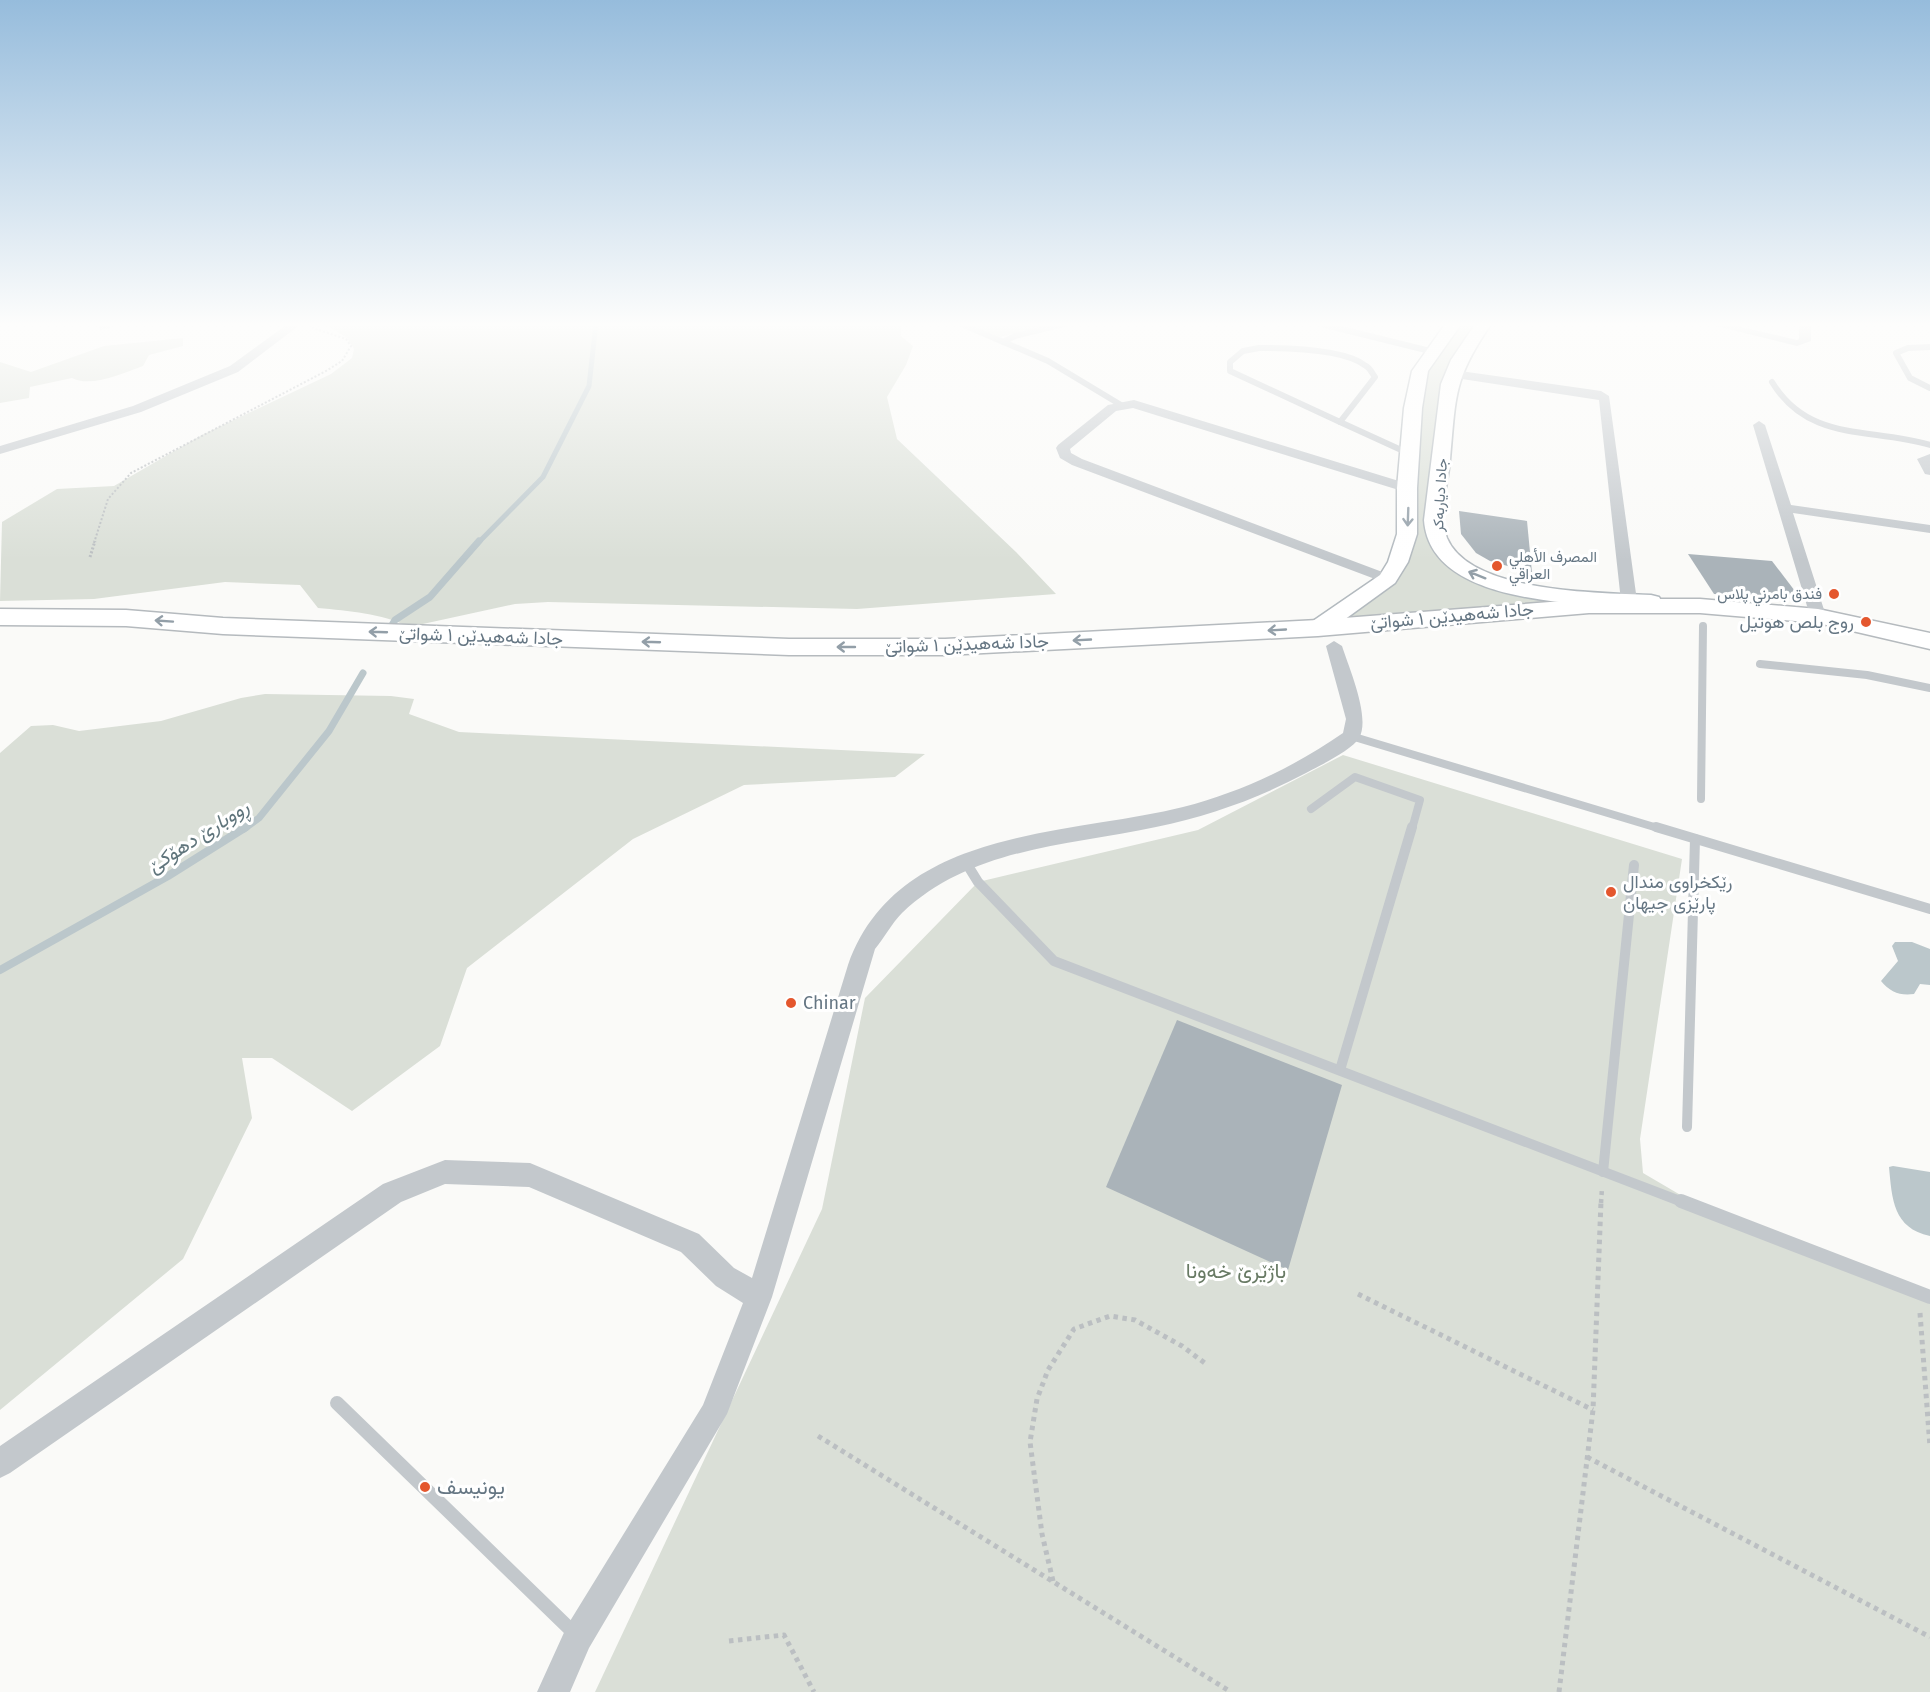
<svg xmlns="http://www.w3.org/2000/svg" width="1930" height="1692" font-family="'Fira Sans',Vazirmatn,sans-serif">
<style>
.green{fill:#dadfd7}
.water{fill:#bbc7cb}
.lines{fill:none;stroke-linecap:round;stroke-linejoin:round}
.stream-far2{stroke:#bbc7cb;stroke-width:5}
.stream-far1{stroke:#bbc7cb;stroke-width:7}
.stream{stroke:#bbc7cb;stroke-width:8}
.building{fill:#aab3b9}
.secondary-casing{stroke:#b3babf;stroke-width:3}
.primary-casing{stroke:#b5babe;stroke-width:3}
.path-far3{stroke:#bbbfc2;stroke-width:2;stroke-dasharray:2 2;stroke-linecap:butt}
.path-far2{stroke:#bbbfc2;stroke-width:3;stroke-dasharray:2 2;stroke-linecap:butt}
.path-far1{stroke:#bbbfc2;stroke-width:4.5;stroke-dasharray:4 4;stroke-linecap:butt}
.path{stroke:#bbbfc2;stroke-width:5;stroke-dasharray:4.5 4.5;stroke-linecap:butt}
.service-far3{stroke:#c3c8cc;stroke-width:6}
.service-far2{stroke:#c3c8cc;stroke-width:8}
.service-far1{stroke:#c3c8cc;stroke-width:10}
.service{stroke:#c3c8cc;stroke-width:14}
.minor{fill:#c3c8cc;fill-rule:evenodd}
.secondary{fill:#fff;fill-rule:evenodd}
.primary{fill:#fff;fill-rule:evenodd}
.oneway{stroke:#939fa8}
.poi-dot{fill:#e4572e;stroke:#fff;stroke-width:2}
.labels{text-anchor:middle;stroke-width:6;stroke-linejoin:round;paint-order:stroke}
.far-street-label{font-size:15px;fill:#657683;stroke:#fff}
.far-poi-label{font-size:15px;fill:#657683;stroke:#fff;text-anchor:start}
.street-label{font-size:18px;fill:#657683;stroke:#fff}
.poi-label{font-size:18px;fill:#657683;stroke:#fff;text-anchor:start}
.water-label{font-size:20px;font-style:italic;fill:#60757c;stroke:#fff}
.near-park-label{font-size:21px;fill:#687a64;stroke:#fff}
.near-poi-label{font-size:21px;fill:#657683;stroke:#fff;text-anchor:start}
</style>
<rect width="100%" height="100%" fill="#fafaf8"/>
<g class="green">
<path d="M323,323H901V336L913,346L906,365L887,397L897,439L1016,552L1056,594L857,609L548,602L515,604L409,627C381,613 349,611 318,608L300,585L225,582L94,599L0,601L2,522L57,489L114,486L202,435L331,374L352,358L354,349L347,338Z"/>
<polygon points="964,323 1056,323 1000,337"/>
<polygon points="1454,323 1484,323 1453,374 1436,514 1447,557 1510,586 1629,601 1318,628 1398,562 1420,371"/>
<path d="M183,338V346L149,355L143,366C123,373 91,388 72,378L30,387L29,398L0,403V362L31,372L104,346Z"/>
<polygon points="265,694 391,696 414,699 409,714 459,732 925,754 895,777 744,785 633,839 467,968 440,1046 352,1111 272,1058 242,1058 252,1118 183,1259 0,1410 0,753 31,726 53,725 79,731 161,721 241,698"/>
<polygon points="1343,755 1682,859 1640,1139 1643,1173 1701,1207 1930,1303 1930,1692 595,1692 822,1209 865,998 978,882 1198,830"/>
</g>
<g class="water">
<path d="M1895,942H1912L1930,949V985L1920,984L1914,994C1900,996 1890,992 1881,981L1898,961L1892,946Z"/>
<path d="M1893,1166L1930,1172V1236C1893,1228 1892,1199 1889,1167Z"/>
</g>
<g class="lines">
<polyline class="stream-far2" points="478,543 543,477 589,386 596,323"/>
<g class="stream-far1">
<polyline points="392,625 395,620 430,597 479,541"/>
<polyline points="244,829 259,818 329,731 363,673"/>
</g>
<polyline class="stream" points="0,970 168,876 246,827"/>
</g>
<g class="building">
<polygon points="1459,511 1527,521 1532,573 1490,561 1476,553 1461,534"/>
<polygon points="1688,554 1772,561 1801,599 1714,594"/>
<polygon points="1177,1020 1342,1085 1288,1270 1106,1187"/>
</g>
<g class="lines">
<defs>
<g id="secondary">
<polygon points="1446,323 1462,323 1428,371 1422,408 1417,488 1417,534 1408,562 1395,583 1326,633 1310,633 1307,628 1310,623 1380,575 1388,562 1397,534 1397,488 1404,408 1412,371"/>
<path d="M1476,323H1492C1453,379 1456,396 1450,460C1448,484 1438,515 1447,538C1470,593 1600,593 1651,595L1659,597L1662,602L1659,607C1638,612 1611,607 1590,605C1535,600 1429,592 1424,520L1441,384L1451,360Z"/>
</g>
<polygon id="primary" points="1589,599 1700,599 1818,609 1930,633 1930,649 1818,623 1700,613 1589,613 1318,636 945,655 789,655 223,634 126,626 0,625 0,609 126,610 223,618 789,639 945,639 1318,620"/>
</defs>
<use href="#secondary" class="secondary-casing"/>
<use href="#primary" class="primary-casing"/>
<polyline class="path-far3" points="94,543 108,499 131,473 326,371 342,361 351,346 346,339 310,327"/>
<polyline class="path-far2" points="90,557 95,541"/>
<polyline class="path-far1" points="1601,1203 1602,1188"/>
<g class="path">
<polyline points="1358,1294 1593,1410"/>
<polyline points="1920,1313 1930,1447"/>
<polyline points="818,1436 1231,1692"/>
<polyline points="1587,1457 1930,1637"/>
<polyline points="1053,1581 1042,1534 1030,1442 1037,1399 1048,1370 1074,1329 1110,1316 1135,1320 1182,1346 1206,1364"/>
<polyline points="729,1641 784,1635 814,1692"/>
<polyline points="1559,1692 1593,1410 1601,1201"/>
</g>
<g class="service-far3">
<polyline points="959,323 1048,361 1121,405"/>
<polyline points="1325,325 1434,352"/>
<polyline points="1003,342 1015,336 1068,323"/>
<polyline points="1930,347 1908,348 1896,353 1910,378 1930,388"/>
<path d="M1259,348C1285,348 1345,349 1366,366C1370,368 1372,373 1375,377L1340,422L1230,371V362L1243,351Z"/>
<path d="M1772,382C1809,443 1870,427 1930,445"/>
<polyline points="1340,422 1410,454"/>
</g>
<g class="service-far2">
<polyline points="1760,664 1867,675 1930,688"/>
<polyline points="1351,736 1661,829"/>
<polyline points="1701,799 1703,626"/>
<polyline points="1311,809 1355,777 1420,800 1412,829"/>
</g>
<g class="service-far1">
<polyline points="1656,827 1930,909"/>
<polyline points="965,861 978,882 1054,961 1685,1203"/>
<polyline points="1340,1070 1412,827"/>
<polyline points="1687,1127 1695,839"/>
<polyline points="1603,1172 1634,865"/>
</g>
<g class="service">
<polyline points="1681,1201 1930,1297"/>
<polyline points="337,1403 574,1633"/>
</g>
<g class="minor">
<polygon points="98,323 110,323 110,328 100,330"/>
<polygon points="289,323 301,324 238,372 141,412 0,454 0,446 133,406 230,366"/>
<polygon points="1704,323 1725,323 1797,340 1799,339 1799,323 1811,323 1811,341 1797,346"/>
<polygon points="1453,370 1601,391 1609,396 1637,601 1635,604 1623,604 1621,601 1599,400 1449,377 1449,371"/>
<polygon points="1134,400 1412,485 1412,491 1402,491 1133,408 1116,411 1070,449 1071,453 1082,459 1393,576 1396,579 1393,582 1383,582 1072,465 1060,458 1056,448 1058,445 1108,405"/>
<polygon points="1759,421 1765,425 1791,505 1930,525 1930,533 1793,513 1826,616 1824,619 1812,619 1810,616 1753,425"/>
<polygon points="1930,454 1930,475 1925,474 1917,459"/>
<path d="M1334,641L1342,646C1349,668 1371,718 1359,738C1352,750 1319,766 1306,773C1259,798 1209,816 1156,827C1067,846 972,847 902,913C892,923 884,938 875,949L772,1297L727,1414L589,1648L570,1692H537L567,1626L703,1405L743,1303L716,1286L681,1252L529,1187L445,1184L401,1202L10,1473L0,1478V1446L383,1184L445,1160L530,1163L699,1234L734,1268L752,1278L848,965C897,827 1066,836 1183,807C1241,792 1294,767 1343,733L1346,719L1326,646Z"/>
</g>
<use href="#secondary" class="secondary"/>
<use href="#primary" class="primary"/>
</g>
<defs><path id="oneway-shaft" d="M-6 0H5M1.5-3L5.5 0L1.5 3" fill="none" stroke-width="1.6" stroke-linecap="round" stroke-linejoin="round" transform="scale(1.5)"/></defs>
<g class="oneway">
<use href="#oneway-shaft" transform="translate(1408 517) rotate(92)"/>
<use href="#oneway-shaft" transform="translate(1477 575) rotate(-158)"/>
<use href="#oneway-shaft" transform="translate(164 621) rotate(-176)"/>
<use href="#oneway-shaft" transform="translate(1277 630) rotate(177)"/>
<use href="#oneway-shaft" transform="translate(378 632) rotate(-178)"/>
<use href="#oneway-shaft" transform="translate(1082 640) rotate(177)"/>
<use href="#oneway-shaft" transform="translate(651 642) rotate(-178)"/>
<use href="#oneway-shaft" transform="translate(846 647) rotate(-180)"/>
</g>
<linearGradient id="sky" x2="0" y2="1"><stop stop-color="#96bcdc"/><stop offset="0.58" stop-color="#fdfdfc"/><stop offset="1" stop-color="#fdfdfc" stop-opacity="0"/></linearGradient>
<rect width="1930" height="560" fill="url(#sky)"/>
<g class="poi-dot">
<circle cx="1497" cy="566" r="6"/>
<circle cx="1834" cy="594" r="6"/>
<circle cx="1866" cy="622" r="6"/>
<circle cx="1611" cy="892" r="6"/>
<circle cx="791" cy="1003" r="6"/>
<circle cx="425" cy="1487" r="6"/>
</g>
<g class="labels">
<g class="far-street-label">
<text transform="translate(1440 495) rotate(-87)" y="5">جادا دیاربه‌كر</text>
</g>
<g class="far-poi-label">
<text x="1509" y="562">المصرف الأهلي<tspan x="1509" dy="17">العراقي</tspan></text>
<text x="1822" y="599" text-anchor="end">فندق بامرني پلاس</text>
</g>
<g class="street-label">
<text transform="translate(1452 616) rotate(-5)" y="6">جادا شەهیدێن ١ شواتێ</text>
<text transform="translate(481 636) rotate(2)" y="6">جادا شەهیدێن ١ شواتێ</text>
<text transform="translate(967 644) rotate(-2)" y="6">جادا شەهیدێن ١ شواتێ</text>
</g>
<g class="poi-label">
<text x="1854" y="628" text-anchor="end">روج بلص هوتيل</text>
<text x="1623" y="888">رێکخراوی مندال<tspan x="1623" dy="21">پارێزی جیهان</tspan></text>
<text x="803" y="1009">Chinar</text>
</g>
<g class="water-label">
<text transform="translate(198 836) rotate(-33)" y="7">ڕووبارێ دهۆكێ</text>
</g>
<g class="near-park-label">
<text x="1236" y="1278">باژێرێ خه‌ونا</text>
</g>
<g class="near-poi-label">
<text x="437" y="1494">يونيسف</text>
</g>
</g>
</svg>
